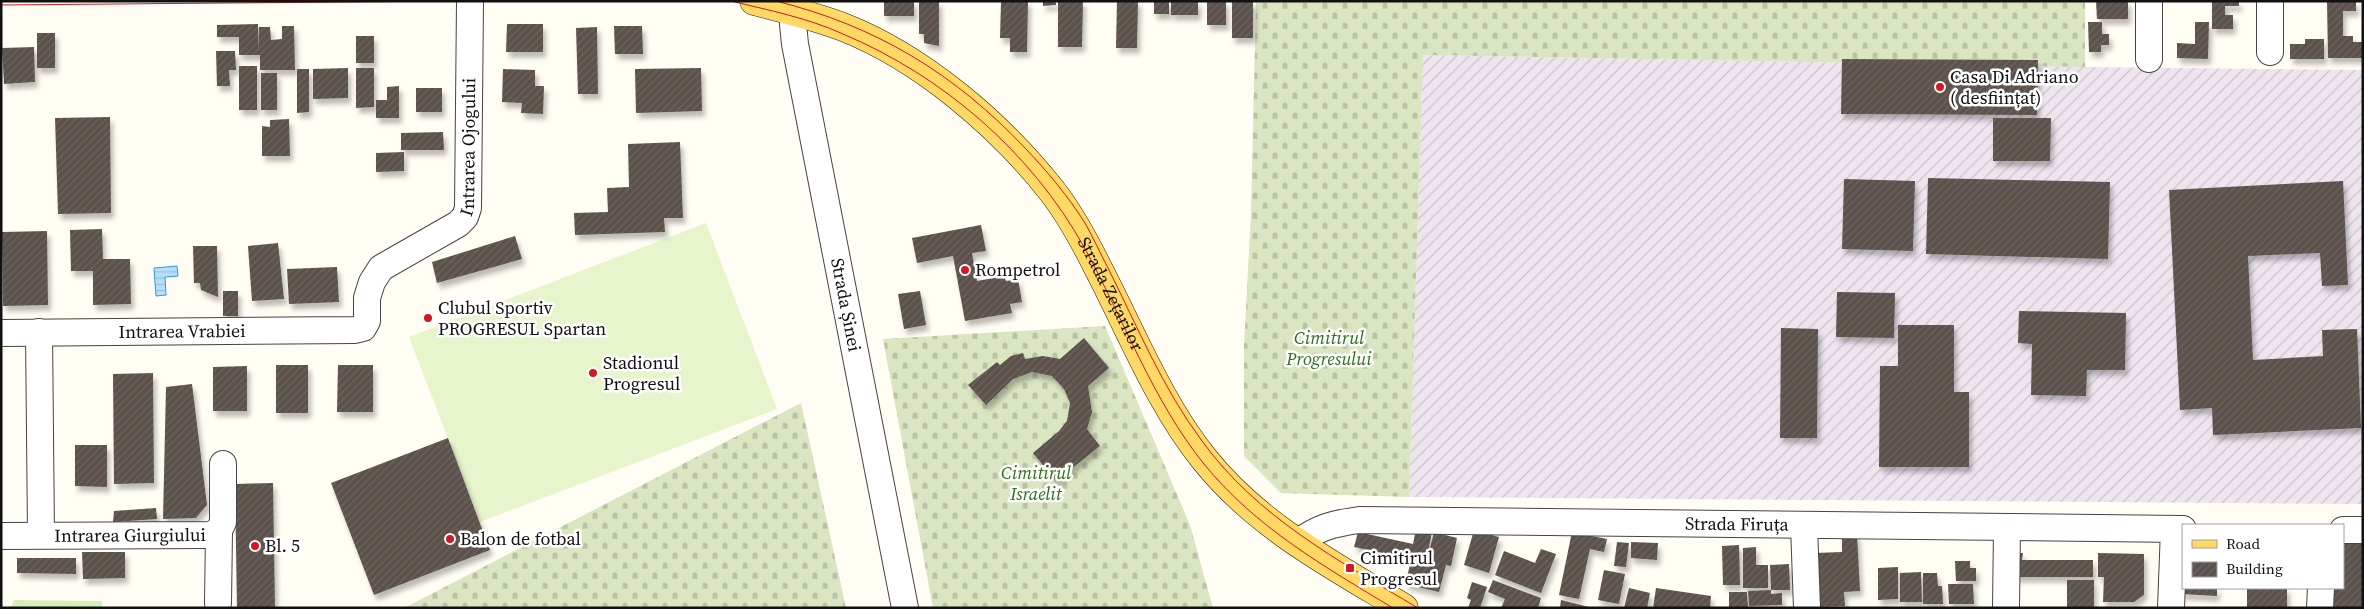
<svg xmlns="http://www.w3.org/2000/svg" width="2364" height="609" font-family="'Source Serif 4',serif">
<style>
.industrial{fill:url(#industrial-furrows)}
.cemetery{fill:url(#cemetery-stones)}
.park{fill:#d5efb9}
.pitch{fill:#e7f5cc}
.water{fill:url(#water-rules);stroke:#3398da}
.building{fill:url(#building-hatch);filter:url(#shadow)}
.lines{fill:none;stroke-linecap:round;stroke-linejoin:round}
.minor-casing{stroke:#444;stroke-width:28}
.major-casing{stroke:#222;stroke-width:29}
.minor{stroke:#fff;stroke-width:26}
.major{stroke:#ffd964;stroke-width:28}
.tram{stroke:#d01922;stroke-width:1}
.poi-dot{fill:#d01922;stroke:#fff;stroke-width:2}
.labels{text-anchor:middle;stroke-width:5;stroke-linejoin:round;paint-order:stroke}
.poi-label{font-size:18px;fill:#111;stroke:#fff;text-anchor:start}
.street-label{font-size:18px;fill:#111;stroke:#fff}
.park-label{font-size:18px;font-style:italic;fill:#2b7119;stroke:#fff}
</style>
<defs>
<pattern id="industrial-furrows" width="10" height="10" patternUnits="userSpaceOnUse" patternTransform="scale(1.25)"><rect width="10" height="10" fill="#eee5ef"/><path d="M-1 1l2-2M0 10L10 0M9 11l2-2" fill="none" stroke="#cbc3cc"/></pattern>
<pattern id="cemetery-stones" width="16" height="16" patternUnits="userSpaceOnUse" patternTransform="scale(1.25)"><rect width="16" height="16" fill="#dae5c1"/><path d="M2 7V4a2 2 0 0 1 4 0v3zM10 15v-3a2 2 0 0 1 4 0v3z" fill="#bac3a5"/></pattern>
<pattern id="water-rules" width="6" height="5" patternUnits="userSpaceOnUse" patternTransform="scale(1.25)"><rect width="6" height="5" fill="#b3e1fc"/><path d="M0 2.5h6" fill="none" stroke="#99c0d7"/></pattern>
<pattern id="building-hatch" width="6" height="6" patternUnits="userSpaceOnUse" patternTransform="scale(1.25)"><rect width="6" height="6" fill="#5b514c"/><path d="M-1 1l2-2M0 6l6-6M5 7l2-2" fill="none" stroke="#6e6662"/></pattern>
<filter id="shadow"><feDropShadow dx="3" dy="5.5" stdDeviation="2.5" flood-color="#0004"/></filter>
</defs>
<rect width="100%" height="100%" fill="#fffdf4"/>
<polygon class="industrial" points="1423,55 2085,67 2363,70 2363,504 1409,497"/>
<g class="cemetery">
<polygon points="1256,1 2085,1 2085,67 1423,55 1409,497 1281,493 1244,456 1244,346 1251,213"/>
<polygon points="1105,326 1190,525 1213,608 933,608 883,339"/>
<polygon points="801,403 846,608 404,608"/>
</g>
<polygon class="park" points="14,600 102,601 102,608 11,608"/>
<polygon class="pitch" points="706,223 777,409 480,522 409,337"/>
<polygon class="water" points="177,266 178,276 165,277 166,295 156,296 154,268"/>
<g class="building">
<rect x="884" y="1" width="30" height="15"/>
<polygon points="919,1 939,1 939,46 924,43 924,34 919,34"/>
<polygon points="1007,1 1028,1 1027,52 1010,52 1010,38 1000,38 1001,2"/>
<polygon points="1043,1 1056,1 1056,5 1043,6"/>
<polygon points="1058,1 1083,1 1082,47 1058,47"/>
<polygon points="1117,1 1138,1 1137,48 1116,48"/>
<rect x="1154" y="1" width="15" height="13"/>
<rect x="1171" y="1" width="27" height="14"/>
<rect x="1207" y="1" width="19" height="24"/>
<rect x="1232" y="1" width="21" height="37"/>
<polygon points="2096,1 2128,1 2128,19 2097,19"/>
<polygon points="2212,1 2239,1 2239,6 2225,6 2225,15 2233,15 2233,29 2212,29"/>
<polygon points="2327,1 2356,1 2356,11 2343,11 2343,36 2353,36 2353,42 2363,42 2363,58 2328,58"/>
<polygon points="2088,22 2102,22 2102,34 2109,34 2109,45 2101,45 2101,52 2089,52"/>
<polygon points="2195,22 2209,22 2208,59 2177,58 2177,43 2195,44"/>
<polygon points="258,24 259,51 259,27 270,27 271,40 282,39 282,26 294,26 295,70 260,70 260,55 239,55 239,37 217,37 217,25"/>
<polygon points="507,24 543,24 543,52 506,52"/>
<polygon points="614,26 642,26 643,54 615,54"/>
<polygon points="597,27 598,94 578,94 576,28"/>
<rect x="37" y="33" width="18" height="35"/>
<rect x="356" y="36" width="18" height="27"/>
<polygon points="2305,39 2324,39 2324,59 2290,59 2290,44 2305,44"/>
<polygon points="34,47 35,82 4,84 2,48"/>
<polygon points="216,51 235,51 236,70 229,70 230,86 217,86"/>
<polygon points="1842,59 2038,60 2037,115 1841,114"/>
<rect x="239" y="66" width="18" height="44"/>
<polygon points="348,68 348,98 313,99 313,69"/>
<polygon points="356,68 374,68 374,107 356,108"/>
<polygon points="701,68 702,111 636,113 635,69"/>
<polygon points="297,69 309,69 309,112 297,113"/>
<polygon points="503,69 535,70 535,86 544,86 543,114 521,113 522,103 502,102"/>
<rect x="261" y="73" width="16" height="37"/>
<polygon points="399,86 399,118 376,118 376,100 387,100 387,87"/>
<rect x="416" y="88" width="26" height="24"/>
<polygon points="110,117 111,213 58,214 55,118"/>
<polygon points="1993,118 2051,118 2050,161 1993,161"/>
<polygon points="289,119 290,156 262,156 262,126 270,127 270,120"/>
<polygon points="443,132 444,150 401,150 401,133"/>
<polygon points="680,142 683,218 664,218 665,232 575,235 574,213 608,212 607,188 629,187 628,144"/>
<polygon points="404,152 404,171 376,172 376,153"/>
<polygon points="1928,178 2110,182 2108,259 1926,254"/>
<polygon points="1844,179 1915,181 1913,251 1842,249"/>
<polygon points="2343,181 2348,285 2322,286 2320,253 2248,256 2253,360 2323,356 2322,330 2357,329 2361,428 2213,435 2212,408 2180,410 2169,190"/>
<polygon points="981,225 986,251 972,253 977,281 1004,276 1006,281 1018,279 1022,302 1010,304 1012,313 965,321 953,256 917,263 912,238"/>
<polygon points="102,229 103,259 130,259 131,304 93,305 93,271 71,271 70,230"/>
<polygon points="47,231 48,305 3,306 2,232"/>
<polygon points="515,236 522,259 437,283 432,262"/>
<polygon points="278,243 284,299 252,301 248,246"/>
<polygon points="193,246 217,246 218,297 201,290 200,283 194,283"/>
<polygon points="337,267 339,302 289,304 287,269"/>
<rect x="223" y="291" width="15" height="25"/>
<polygon points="920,291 926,325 904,329 898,294"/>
<polygon points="1837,292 1895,293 1894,338 1836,337"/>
<polygon points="2019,311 2126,313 2125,370 2087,370 2086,396 2031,395 2032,344 2018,343"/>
<polygon points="1898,325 1954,325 1954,392 1969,392 1969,467 1879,467 1880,366 1898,366"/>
<polygon points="1781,328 1818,329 1817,438 1780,438"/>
<polygon points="1084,338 1109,368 1088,386 1092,412 1087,429 1100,446 1056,481 1033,453 1059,431 1067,421 1070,403 1064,389 1052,376 1032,372 1013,379 986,405 968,385 997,362 1000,365 1011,356 1023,353 1025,359 1043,356 1060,359"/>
<rect x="276" y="365" width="32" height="48"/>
<polygon points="338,365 373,365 373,412 337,412"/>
<polygon points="247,366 247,411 213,411 213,367"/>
<polygon points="153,373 154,483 114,484 113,374"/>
<polygon points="192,384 207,505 196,518 163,519 166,387"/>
<polygon points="448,438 490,550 374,595 331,483"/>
<polygon points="75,445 107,445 107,487 75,486"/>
<polygon points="273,483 275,608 237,608 235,484"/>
<polygon points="156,508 157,519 113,522 114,511"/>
<polygon points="1416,529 1432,532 1426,562 1354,547 1358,532 1413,544"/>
<polygon points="1474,530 1499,537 1489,573 1464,565"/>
<polygon points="1434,532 1457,538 1451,566 1446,565 1439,592 1405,584 1411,561 1425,564 1425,568"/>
<polygon points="1572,532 1607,539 1604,552 1590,549 1579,599 1559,595"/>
<polygon points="1842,534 1857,534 1860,591 1844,592 1845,606 1817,607 1815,553 1842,552"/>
<polygon points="2343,540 2363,540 2363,608 2329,608 2329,588 2343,588"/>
<polygon points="1617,542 1629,543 1626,567 1614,566"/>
<polygon points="1631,542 1658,543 1657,560 1631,558"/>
<polygon points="1739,545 1740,585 1723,585 1722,546"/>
<polygon points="1756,547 1756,565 1768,565 1768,588 1743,588 1743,548"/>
<polygon points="1541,549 1556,554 1541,593 1495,575 1504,551 1535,563"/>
<polygon points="82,552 125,552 125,578 83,579"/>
<polygon points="2011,553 2023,553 2022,560 2093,560 2093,577 2012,577"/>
<polygon points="2098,553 2144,554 2144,595 2134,602 2103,602 2104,577 2098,577"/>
<polygon points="17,558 76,558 76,574 17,573"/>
<polygon points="1955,561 1970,561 1970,568 1976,568 1976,581 1956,581"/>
<polygon points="1789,564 1790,590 1771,590 1770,565"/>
<polygon points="1898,567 1898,599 1878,600 1878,568"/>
<polygon points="1604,570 1625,574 1619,604 1598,600"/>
<polygon points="1921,572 1922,602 1900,602 1900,573"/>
<polygon points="1923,573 1937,573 1938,586 1942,586 1943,604 1923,604"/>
<polygon points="1493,580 1541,598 1538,608 1501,608 1505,599 1488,592"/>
<rect x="2067" y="580" width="27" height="28"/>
<polygon points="1472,582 1487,587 1480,608 1468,608 1471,600 1467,598"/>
<polygon points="1948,584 1973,584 1974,604 1949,604"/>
<polygon points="1629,588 1650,593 1647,608 1624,608"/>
<polygon points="1656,588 1711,596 1710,608 1653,608"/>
<polygon points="2183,588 2217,588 2217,596 2180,594"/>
<rect x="2247" y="588" width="40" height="20"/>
<polygon points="1771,590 1771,594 1782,593 1782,605 1749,606 1748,591"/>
<polygon points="1729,592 1747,592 1748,608 1729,608"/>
<polygon points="1561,600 1589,607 1589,608 1560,608"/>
</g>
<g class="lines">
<defs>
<g id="minor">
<path id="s1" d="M795,1L793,24L795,44L905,608"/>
<polyline points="2270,52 2270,1"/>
<polyline points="2149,59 2149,1"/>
<polyline points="39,332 41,535"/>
<path id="s2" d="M1,333L355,330L363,328L367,321V298L372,282L381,268L458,224L465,217L468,208L470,1"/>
<polyline points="1804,526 1807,608"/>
<polyline points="2343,530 2363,530"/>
<path id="s3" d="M1,536L210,535L219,531L223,522V464"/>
<path id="s4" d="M1297,543C1319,527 1332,524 1359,520L2183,529"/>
<polyline points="218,603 219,531"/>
<polyline points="2006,608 2007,528"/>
<polyline points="2171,608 2174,529"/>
<polyline points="2320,608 2321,588"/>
</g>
<g id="major">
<path id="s5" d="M754,1C784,9 814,16 843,27C922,58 1000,125 1052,191C1070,214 1084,240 1097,266C1130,329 1160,405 1205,460C1258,526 1332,565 1404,608"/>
</g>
</defs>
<use href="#minor" class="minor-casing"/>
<use href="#major" class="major-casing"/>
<use href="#minor" class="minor"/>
<use href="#major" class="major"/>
<g class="tram">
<path d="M731,1C768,10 808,18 843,34C943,76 1031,152 1084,247C1123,318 1153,401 1204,464C1255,527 1325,567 1393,608"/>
<path d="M776,1C876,26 954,73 1025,148C1047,171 1068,196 1085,223C1093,237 1100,253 1108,268C1137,326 1163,389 1202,441C1257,517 1339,561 1418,608"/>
<polyline points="1,5 457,1"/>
</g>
</g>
<g class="poi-dot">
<circle cx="1940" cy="87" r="5"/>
<circle cx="965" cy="270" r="5"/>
<circle cx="428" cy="318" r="5"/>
<circle cx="593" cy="373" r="5"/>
<circle cx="450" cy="539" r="5"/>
<circle cx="255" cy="546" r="5"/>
<rect x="1345" y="563" width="10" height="10" rx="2.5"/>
</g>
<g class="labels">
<g class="poi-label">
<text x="1950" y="83">Casa Di Adriano<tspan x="1950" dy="21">( desființat)</tspan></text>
<text x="975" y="276">Rompetrol</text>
<text x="438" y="314">Clubul Sportiv<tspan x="438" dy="21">PROGRESUL Spartan</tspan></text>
<text x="603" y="369">Stadionul<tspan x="603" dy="21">Progresul</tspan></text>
<text x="460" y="545">Balon de fotbal</text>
<text x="265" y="552">Bl. 5</text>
<text x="1360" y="564">Cimitirul<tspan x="1360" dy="21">Progresul</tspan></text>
</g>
<g class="street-label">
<text dy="6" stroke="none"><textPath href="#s2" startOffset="596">Intrarea Ojogului</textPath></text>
<text dy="6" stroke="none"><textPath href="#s5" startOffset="480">Strada Zețarilor</textPath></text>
<text dy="6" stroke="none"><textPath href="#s1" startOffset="309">Strada Șinei</textPath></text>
<text dy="6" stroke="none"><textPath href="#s2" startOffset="181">Intrarea Vrabiei</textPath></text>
<text dy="6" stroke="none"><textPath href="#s4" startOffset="445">Strada Firuța</textPath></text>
<text dy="6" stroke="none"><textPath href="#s3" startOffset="129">Intrarea Giurgiului</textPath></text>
</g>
<g class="park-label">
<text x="1329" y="344">Cimitirul<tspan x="1329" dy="21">Progresului</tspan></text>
<text x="1036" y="479">Cimitirul<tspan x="1036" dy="21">Israelit</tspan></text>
</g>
</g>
<rect width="2364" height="609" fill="none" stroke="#111111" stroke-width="5"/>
<rect x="2182" y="524" width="162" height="65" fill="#ffffff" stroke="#a0a0a0"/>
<rect x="2192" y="540" width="25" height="8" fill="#ffd964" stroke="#a0a0a0"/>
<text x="2226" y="549" font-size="15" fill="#111111">Road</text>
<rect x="2192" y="562" width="25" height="15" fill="url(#building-hatch)" stroke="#a0a0a0"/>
<text x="2226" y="574" font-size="15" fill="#111111">Building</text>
</svg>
